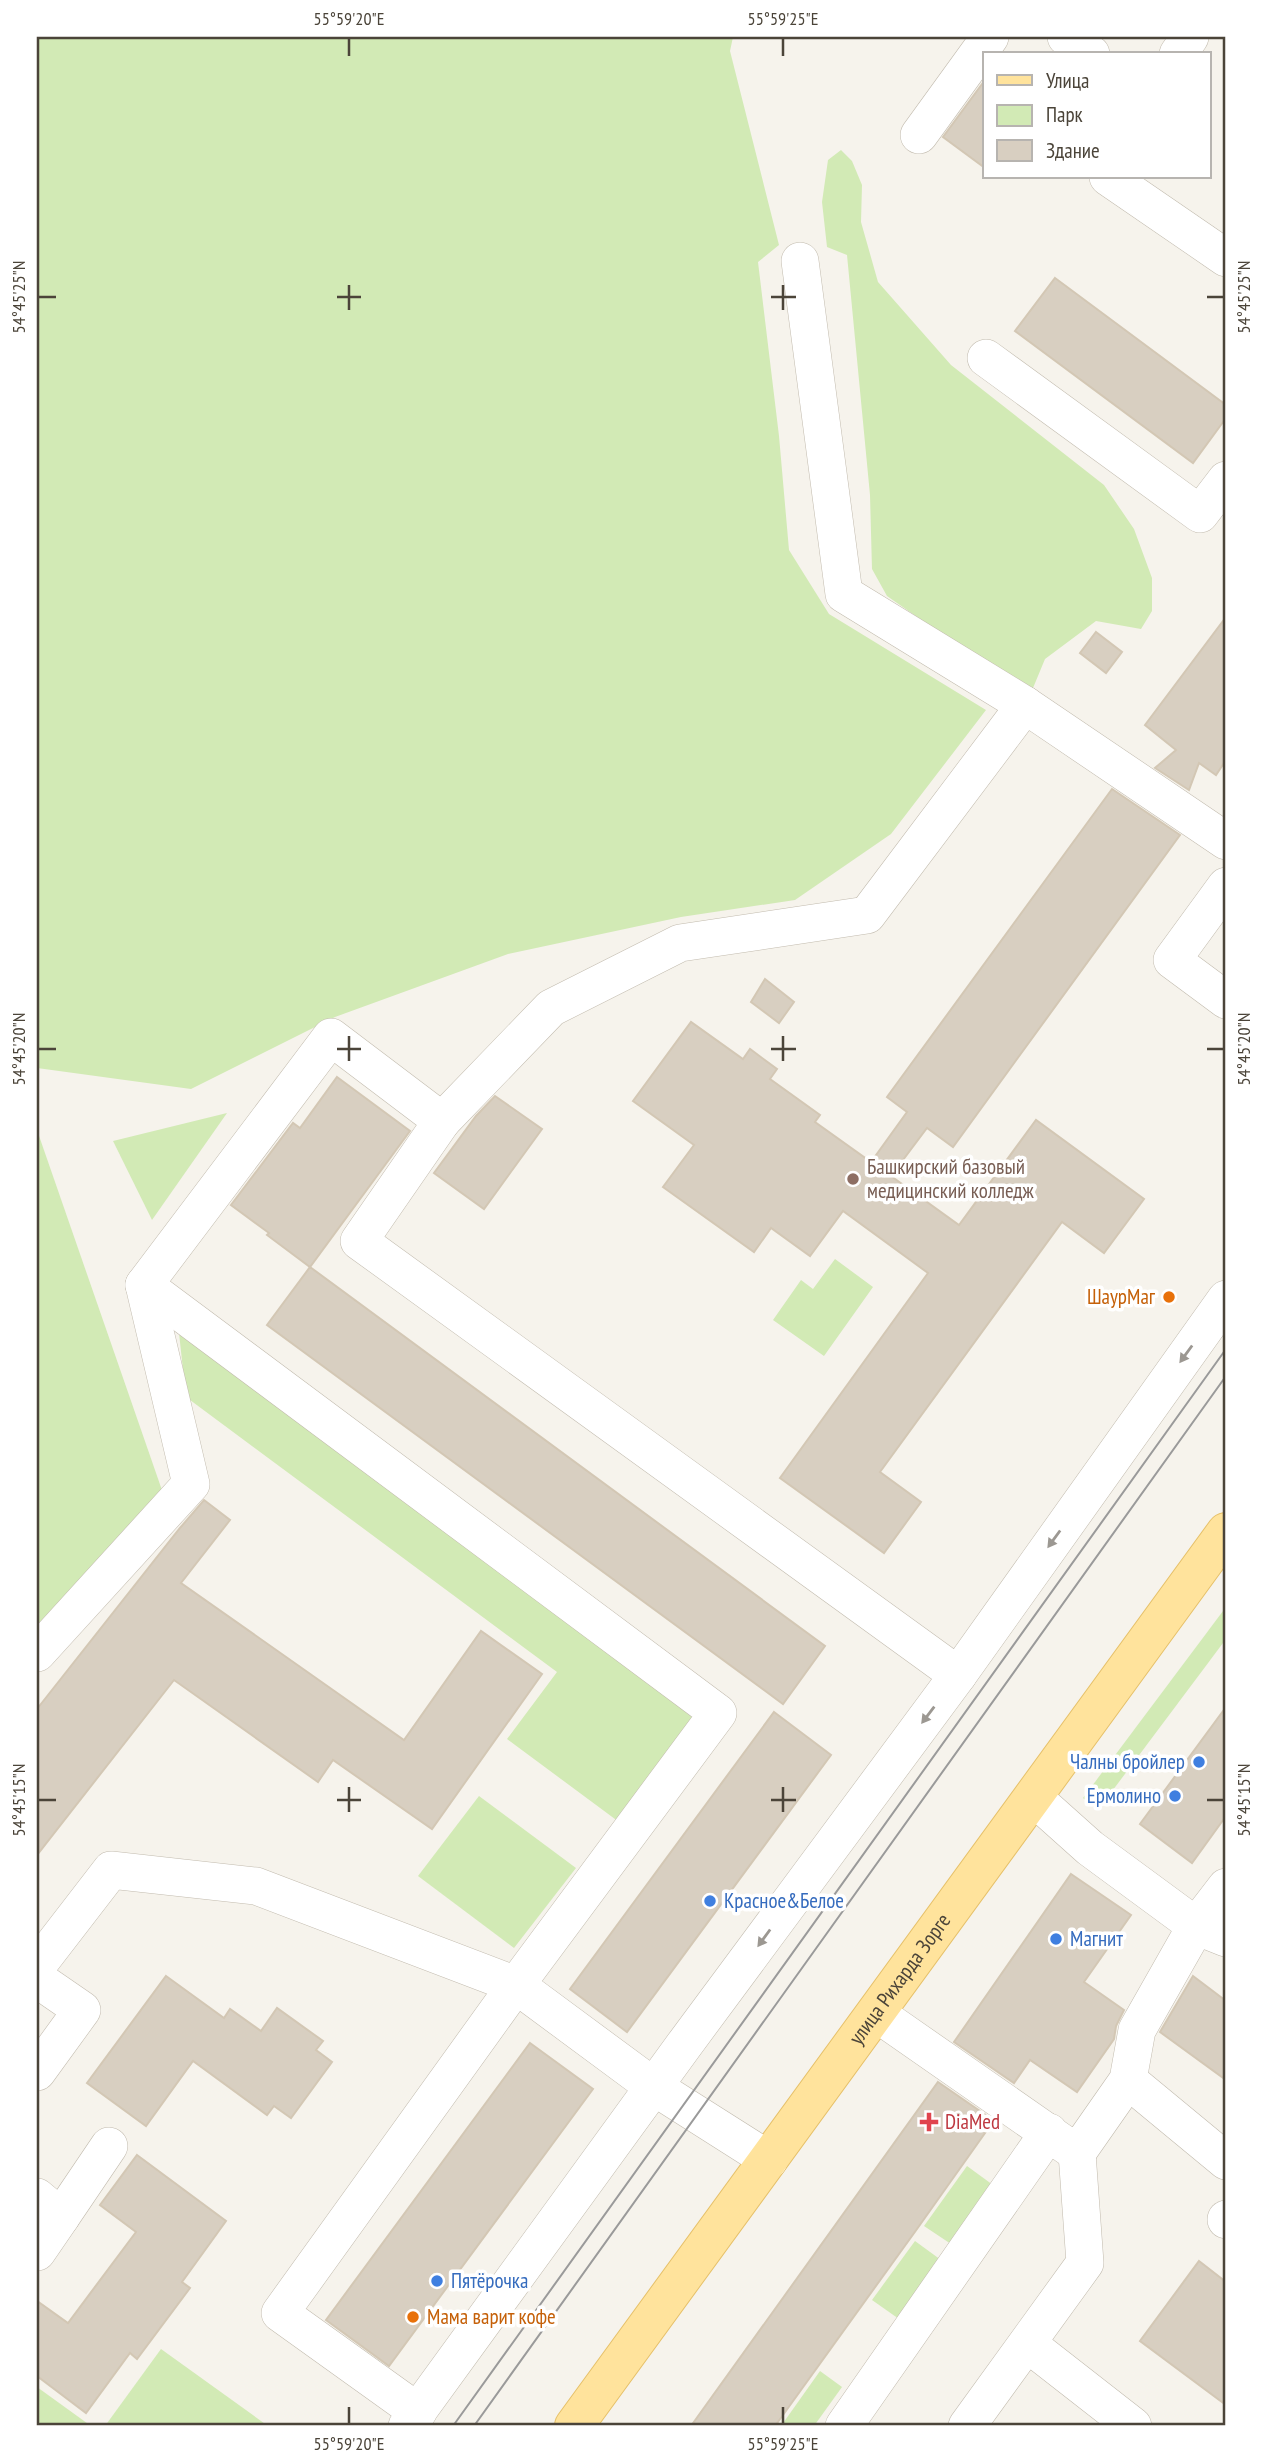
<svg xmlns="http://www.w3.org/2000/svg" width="1263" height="2463" font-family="'PT Sans Narrow',sans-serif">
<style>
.green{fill:#d2eab5}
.building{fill:#d8cfc1;stroke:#d3c7b4;stroke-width:2}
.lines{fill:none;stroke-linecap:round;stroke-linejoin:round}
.minor-casing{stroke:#c2bbae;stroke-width:38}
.major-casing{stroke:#e6c16a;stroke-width:40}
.minor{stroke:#fff;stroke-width:37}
.major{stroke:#ffe39c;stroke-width:38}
.tram{stroke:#9a9a9a;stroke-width:2}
.oneway{fill:#9c9892}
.ticks{fill:none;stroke:#4b4439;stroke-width:2.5}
.education-dot{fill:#8d6e63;stroke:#fff;stroke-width:2.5}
.food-dot{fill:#e8710a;stroke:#fff;stroke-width:2.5}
.shop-dot{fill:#3f7fe0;stroke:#fff;stroke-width:2.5}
.health-dot{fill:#e0444e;stroke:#fff;stroke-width:2.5}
.labels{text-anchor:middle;stroke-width:7;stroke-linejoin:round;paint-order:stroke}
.education-label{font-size:21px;fill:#785e54;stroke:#fff;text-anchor:start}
.food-label{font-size:21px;fill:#c56008;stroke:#fff;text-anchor:end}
.shop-label{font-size:21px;fill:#366cbe;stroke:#fff;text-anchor:start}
.street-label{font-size:21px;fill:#4b4439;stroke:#fff}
.health-label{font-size:21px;fill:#be3a42;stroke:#fff;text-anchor:start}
.neatline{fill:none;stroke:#4b4439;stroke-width:2.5}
.ticks-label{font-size:18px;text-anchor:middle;fill:#4b4439}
</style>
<rect width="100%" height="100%" fill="#f6f3ec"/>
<g class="green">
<polygon points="37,37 733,37 730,51 779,245 758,262 779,436 789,550 829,614 986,710 891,834 795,900 681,917 508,954 335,1017 191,1089 37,1068"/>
<polygon points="841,150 852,161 862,185 861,222 878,282 951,365 1104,485 1134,529 1152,578 1152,611 1141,629 1096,621 1045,659 1033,688 930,626 887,596 872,569 870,495 847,255 827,247 822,202 828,160"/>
<polygon points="227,1113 152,1220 113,1141"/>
<polygon points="37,1130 164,1496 37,1631"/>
<polygon points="835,1259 873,1287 824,1356 773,1320 801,1280 813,1289"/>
<polygon points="179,1333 697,1717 619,1822 507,1739 557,1672 186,1397"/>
<polygon points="1226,1607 1226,1639 1098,1810 1083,1798"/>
<polygon points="479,1796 576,1868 514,1948 418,1876"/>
<polygon points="967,2166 993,2185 951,2244 924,2226"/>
<polygon points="915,2241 941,2260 899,2319 872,2300"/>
<polygon points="161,2349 268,2426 105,2426"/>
<polygon points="820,2371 842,2387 814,2426 781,2426"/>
<polygon points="37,2387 91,2426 44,2426 37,2421"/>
</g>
<g class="building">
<polygon points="985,80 985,168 943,137"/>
<polygon points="1055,278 1226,405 1226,418 1193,463 1015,331"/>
<polygon points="1226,617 1226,760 1216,775 1199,763 1189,790 1155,768 1176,750 1145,725"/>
<polygon points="1096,632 1122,652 1106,673 1080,653"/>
<polygon points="1112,789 1180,835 953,1147 927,1128 891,1176 959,1225 1036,1120 1144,1199 1104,1253 1062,1222 880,1472 921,1502 884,1553 780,1478 928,1273 843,1211 810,1256 771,1228 754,1252 663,1187 694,1145 633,1101 691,1022 743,1059 750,1049 777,1069 770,1079 820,1115 815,1122 871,1162 907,1112 887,1097"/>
<polygon points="765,979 794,1002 779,1023 751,1002"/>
<polygon points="337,1077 410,1131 310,1267 267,1235 269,1233 231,1205 293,1123 300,1128"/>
<polygon points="495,1096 542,1129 484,1209 434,1173 476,1116"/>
<polygon points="310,1267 825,1646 783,1704 267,1325"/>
<polygon points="204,1500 230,1520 181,1583 404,1740 481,1631 542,1674 432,1829 333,1760 318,1782 174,1680 37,1855 37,1709 180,1528"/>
<polygon points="1226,1707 1226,1816 1192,1863 1140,1824"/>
<polygon points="774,1712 831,1755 627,2032 570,1989"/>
<polygon points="1071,1874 1131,1915 1084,1982 1124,2010 1116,2026 1114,2039 1077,2092 1030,2060 1014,2083 954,2042"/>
<polygon points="166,1976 224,2018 230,2009 261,2031 277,2008 323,2041 316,2050 332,2062 291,2118 274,2106 267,2115 193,2061 146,2126 87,2083"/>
<polygon points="1193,1976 1226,2001 1226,2080 1160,2032"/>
<polygon points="530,2043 593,2089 389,2366 326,2320"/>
<polygon points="938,2082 990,2118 986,2123 990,2126 917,2229 775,2426 691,2426"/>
<polygon points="137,2155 226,2221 182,2282 190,2288 137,2359 130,2353 86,2413 37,2376 37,2301 68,2323 136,2232 100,2205"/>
<polygon points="1199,2261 1226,2282 1226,2405 1140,2341"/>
</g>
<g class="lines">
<defs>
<g id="minor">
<polyline points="1066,37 1091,54"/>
<polyline points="1178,54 1190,37"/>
<polyline points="919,135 990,37"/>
<polyline points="1108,177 1226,258"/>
<polyline points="800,261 844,594 1025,705 1226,841"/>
<polyline points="986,358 1200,514 1226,480"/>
<polyline points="1226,886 1172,960 1226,1000"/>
<polyline points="442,1121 551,1008 680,943 867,915 1025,705"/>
<polyline points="37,1653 191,1484 144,1285"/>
<polyline points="1226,1887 1196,1926 1226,1938"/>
<polyline points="37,1966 111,1870 256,1886 516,1985 654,2087 769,2160"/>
<polyline points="37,1979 82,2010 37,2072"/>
<polyline points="876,2013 1077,2153 1128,2080 1137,2030 1196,1926 1090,1848 1033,1797"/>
<polyline points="1128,2080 1226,2161"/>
<polyline points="37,2197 61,2217 37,2252"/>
<polyline points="61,2217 109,2146"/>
<polyline points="1226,2219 1226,2220"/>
<polyline points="1028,2344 1133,2426"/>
<polyline points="418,2412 280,2313 516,1985 718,1713 144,1285 331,1037 442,1121 359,1241 958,1675"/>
<polyline points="407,2426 684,2045 958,1675 1226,1299"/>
<polyline points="844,2426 1049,2132"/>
<polyline points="967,2426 1085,2263 1077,2153"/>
</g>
<g id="major">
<path id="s1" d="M574,2426L1226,1532"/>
</g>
</defs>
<use href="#minor" class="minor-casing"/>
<use href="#major" class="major-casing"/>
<use href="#minor" class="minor"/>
<use href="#major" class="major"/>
<g class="tram">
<polyline points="453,2426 1226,1349"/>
<polyline points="474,2426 1226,1376"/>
</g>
</g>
<defs><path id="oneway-solid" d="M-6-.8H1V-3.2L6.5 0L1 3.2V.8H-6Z" transform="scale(1.75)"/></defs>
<g class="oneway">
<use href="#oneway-solid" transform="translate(1186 1354) rotate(126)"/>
<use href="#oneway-solid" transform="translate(1054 1539) rotate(126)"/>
<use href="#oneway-solid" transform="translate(928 1715) rotate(127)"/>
<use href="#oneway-solid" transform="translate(764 1938) rotate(126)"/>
</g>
<path class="ticks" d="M349,38V56M783,38V56M349,285V310M783,285V310M38,297H56M337,297H361M771,297H796M1207,297H1224M349,1036V1061M783,1036V1061M38,1049H56M337,1049H361M771,1049H796M1207,1049H1224M349,1787V1812M783,1787V1812M38,1800H56M337,1800H361M771,1800H796M1207,1800H1224M349,2407V2424M783,2407V2424"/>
<circle class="education-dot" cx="853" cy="1179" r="7"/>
<g class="food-dot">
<circle cx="1169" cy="1297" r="7"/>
<circle cx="413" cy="2317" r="7"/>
</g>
<g class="shop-dot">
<circle cx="1199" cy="1762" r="7"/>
<circle cx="1175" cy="1796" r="7"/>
<circle cx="710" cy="1901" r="7"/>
<circle cx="1056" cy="1939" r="7"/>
<circle cx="437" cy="2281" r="7"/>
</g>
<path class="health-dot" d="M925.5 2111.5h7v7h7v7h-7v7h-7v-7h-7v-7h7z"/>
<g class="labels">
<g class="education-label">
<text x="867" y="1174">Башкирский базовый<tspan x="867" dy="24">медицинский колледж</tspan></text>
</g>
<g class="food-label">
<text x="1155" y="1304">ШаурМаг</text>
<text x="427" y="2324" text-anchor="start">Мама варит кофе</text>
</g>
<g class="shop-label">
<text x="1185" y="1769" text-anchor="end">Чалны бройлер</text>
<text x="1161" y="1803" text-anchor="end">Ермолино</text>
<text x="724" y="1908">Красное&amp;Белое</text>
<text x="1070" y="1946">Магнит</text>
<text x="451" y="2288">Пятёрочка</text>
</g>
<g class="street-label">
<text dy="7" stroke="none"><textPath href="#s1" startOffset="553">улица Рихарда Зорге</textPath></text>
</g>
<g class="health-label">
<text x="945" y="2129">DiaMed</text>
</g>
</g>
<rect width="1263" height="2463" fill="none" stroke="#ffffff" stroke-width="77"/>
<rect x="983" y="52" width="228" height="126" fill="#ffffff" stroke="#b7b4b0" stroke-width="2"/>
<rect x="997" y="75" width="35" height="10" fill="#ffe39c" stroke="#b7b4b0" stroke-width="2"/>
<text x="1046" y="88" font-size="21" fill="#4b4439">Улица</text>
<rect x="997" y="105" width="35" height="21" fill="#d2eab5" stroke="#b7b4b0" stroke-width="2"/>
<text x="1046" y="122" font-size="21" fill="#4b4439">Парк</text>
<rect x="997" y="140" width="35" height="21" fill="#d8cfc1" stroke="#b7b4b0" stroke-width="2"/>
<text x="1046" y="158" font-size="21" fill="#4b4439">Здание</text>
<rect x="38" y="38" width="1186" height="2386" class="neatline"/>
<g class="ticks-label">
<text x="349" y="25">55°59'20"E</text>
<text x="783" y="25">55°59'25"E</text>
<text transform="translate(19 297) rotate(-90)" y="6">54°45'25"N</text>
<text transform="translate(1244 297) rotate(-90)" y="6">54°45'25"N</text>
<text transform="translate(19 1049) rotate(-90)" y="6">54°45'20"N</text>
<text transform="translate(1244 1049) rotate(-90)" y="6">54°45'20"N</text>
<text transform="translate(19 1800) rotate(-90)" y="6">54°45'15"N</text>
<text transform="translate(1244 1800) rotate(-90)" y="6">54°45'15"N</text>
<text x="349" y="2450">55°59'20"E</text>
<text x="783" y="2450">55°59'25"E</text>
</g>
</svg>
